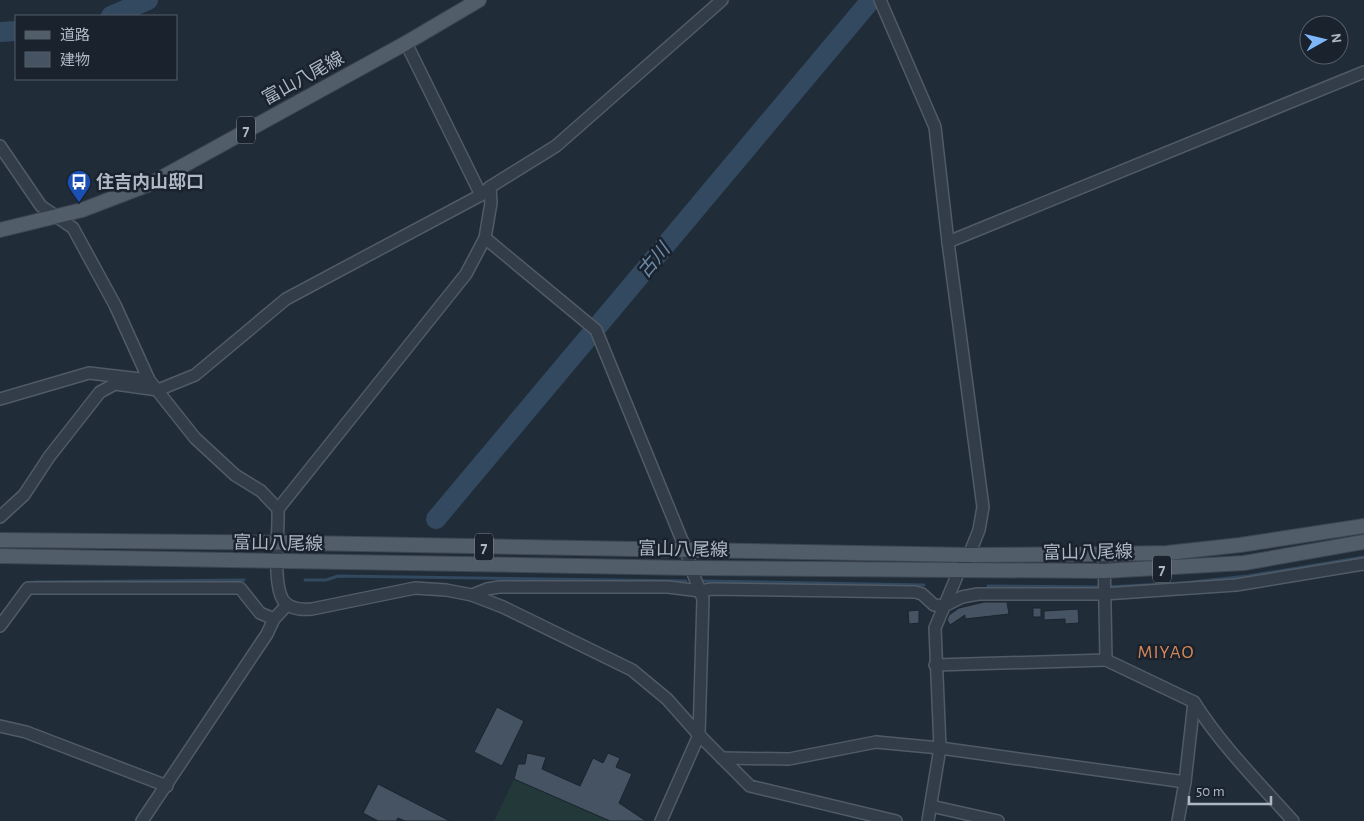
<svg xmlns="http://www.w3.org/2000/svg" width="1364" height="821" font-family="'Alegreya Sans','Noto Sans JP',sans-serif">
<style>
.green{fill:#223839}
.lines{fill:none;stroke-linecap:round;stroke-linejoin:round}
.stream{stroke:#324960;stroke-width:3}
.river{stroke:#324960;stroke-width:20}
.building{fill:#465362;stroke:#1b242f}
.minor-casing{stroke:#515b66;stroke-width:14}
.major-casing{stroke:#3d4652;stroke-width:16}
.minor{stroke:#333d49;stroke-width:11}
.major{stroke:#515d69;stroke-width:14}
.labels{text-anchor:middle;stroke-width:5;stroke-linejoin:round;paint-order:stroke}
.shield{fill:#19222d;stroke:#818b97;stroke-width:1}
.shield-label{font-size:16px;font-weight:bold;fill:#aeb8c5}
.street-label{font-size:18px;fill:#aeb8c5;stroke:#19222d}
.poi-label{font-size:18px;font-weight:bold;fill:#aeb8c5;stroke:#19222d;text-anchor:start}
.water-label{font-size:19px;font-style:italic;fill:#6d8baa;stroke:#19222d}
.neighbourhood-label{font-size:19px;letter-spacing:1px;fill:#d68758;stroke:#19222d}
</style>
<rect width="100%" height="100%" fill="#202c38"/>
<polygon class="green" points="514,779 610,821 494,821"/>
<g class="lines">
<g class="stream">
<polyline points="305,580 326,580 338,576 686,581"/>
<polyline points="702,581 924,585"/>
<polyline points="35,582 244,580"/>
<polyline points="988,586 1107,587 1183,583 1248,576 1364,557"/>
</g>
<g class="river">
<polyline points="111,16 148,0"/>
<polyline points="0,32 16,31"/>
<polyline points="436,519 871,0"/>
</g>
</g>
<g class="building">
<polygon points="984,602 1007,602 1009,614 965,619 965,615 950,625 947,620 949,615 959,608"/>
<rect x="1033" y="608" width="8" height="9"/>
<polygon points="1078,609 1079,623 1065,624 1065,619 1044,620 1044,611"/>
<polygon points="919,610 919,623 909,624 908,611"/>
<polygon points="497,707 524,721 502,766 474,752"/>
<polygon points="527,753 546,757 542,769 580,786 593,758 603,763 608,753 620,758 616,767 632,774 619,803 646,821 610,821 514,779 518,764 525,764"/>
<polygon points="378,784 450,821 405,821 398,818 396,821 378,821 363,813"/>
</g>
<g class="lines">
<defs>
<g id="minor">
<polyline points="880,0 935,127 948,242 983,507 979,530 969,555 959,571 935,628 940,748 928,821"/>
<polyline points="406,43 481,195"/>
<path d="M0,146L41,206L73,228L115,305L149,380L195,438L235,475L261,491L278,509C279,531 272,583 283,600C290,610 302,610 312,609L415,588L446,590L472,595L503,607L632,670L667,699L699,735L750,786L896,821"/>
<polyline points="485,238 596,330 686,550 691,568 703,599 699,735 661,821"/>
<polyline points="948,242 1364,72"/>
<polyline points="0,399 89,373 149,380"/>
<polyline points="278,509 466,274 485,238 491,203 490,187"/>
<polyline points="0,517 24,495 49,457 100,392 115,384 158,390 195,375 286,299 481,195 490,187 556,146 722,0"/>
<path d="M1104,554L1106,660L1194,702C1221,745 1259,783 1293,821"/>
<polyline points="472,595 487,589 499,587 668,587 700,591 712,589 915,592 922,594 934,605 944,606 962,597 978,594 1104,594 1236,585 1364,564"/>
<polyline points="0,626 28,588 240,588 260,613 274,619"/>
<polyline points="935,665 1106,660"/>
<polyline points="0,726 26,732 167,786"/>
<polyline points="722,758 789,759 876,742 940,748 1185,782"/>
<polyline points="931,806 998,821"/>
<polyline points="142,821 267,634 274,619 287,605"/>
<polyline points="1178,821 1185,782 1194,702"/>
</g>
<g id="major">
<polyline points="0,230 82,210 150,184 406,43 479,0"/>
<polyline points="0,540 305,543 969,555 1104,554 1167,553 1240,545 1364,526"/>
<polyline points="0,556 691,568 1104,571 1244,563 1364,542"/>
</g>
</defs>
<use href="#minor" class="minor-casing"/>
<use href="#major" class="major-casing"/>
<use href="#minor" class="minor"/>
<use href="#major" class="major"/>
</g>
<defs>
<symbol id="bus-pin" viewBox="-11 -11 22 30"><path d="M0 17L-7.5 6A9.5 9.5 0 1 1 7.5 6Z" fill="#1a4fb4" stroke="#19222d"/><path d="M-5-6H5V4H4V6H2V4H-2V6H-4V4H-5ZM-3.5-4V0h7V-4ZM-3.5 1.2v1.5H-2V1.2ZM2 1.2v1.5H3.5V1.2Z" fill="#fff"/></symbol>
</defs>
<g fill-rule="evenodd">
<use href="#bus-pin" x="65" y="168" width="28" height="38"/>
</g>
<g class="labels">
<g class="shield">
<rect x="237" y="116.5" width="18" height="27" rx="4"/>
<rect x="475" y="533.5" width="18" height="27" rx="4"/>
<rect x="1153" y="555.5" width="18" height="27" rx="4"/>
</g>
<g class="shield-label">
<text x="246" y="136">7</text>
<text x="484" y="553">7</text>
<text x="1162" y="575">7</text>
</g>
<g class="street-label">
<text transform="translate(303 78) rotate(-29)" y="6">富山八尾線</text>
<text transform="translate(278 543) rotate(1)" y="6">富山八尾線</text>
<text transform="translate(683 549) rotate(1)" y="6">富山八尾線</text>
<text transform="translate(1088 552) rotate(-1)" y="6">富山八尾線</text>
</g>
<g class="poi-label">
<text x="96" y="188">住吉内山邸口</text>
</g>
<g class="water-label">
<text transform="translate(653 260) rotate(-50)" y="7">古川</text>
</g>
<g class="neighbourhood-label">
<text x="1166" y="658">MIYAO</text>
</g>
</g>
<rect x="15" y="15" width="162" height="65" fill="#19222d" stroke="#555e6a"/>
<rect x="25" y="31" width="25" height="8" fill="#515d69" stroke="#555e6a"/>
<text x="60" y="40" font-size="15" fill="#aeb8c5">道路</text>
<rect x="25" y="52" width="25" height="15" fill="#465362" stroke="#555e6a"/>
<text x="60" y="65" font-size="15" fill="#aeb8c5">建物</text>
<g transform="translate(1324 40) rotate(82)"><circle r="24" fill="#19222d" stroke="#555e6a"/>
<path d="M0-4L9 19L0 12L-9 19Z" fill="#7eb6fa"/>
<text y="-8" font-size="14" font-weight="bold" text-anchor="middle" fill="#aeb8c5">N</text>
</g>
<path d="M1189 796v8h82v-8" fill="none" stroke="#aeb8c5" stroke-width="2.5"/>
<text x="1196" y="796" font-size="15" fill="#aeb8c5" stroke="#19222d" stroke-width="4" paint-order="stroke">50 m</text>
</svg>
